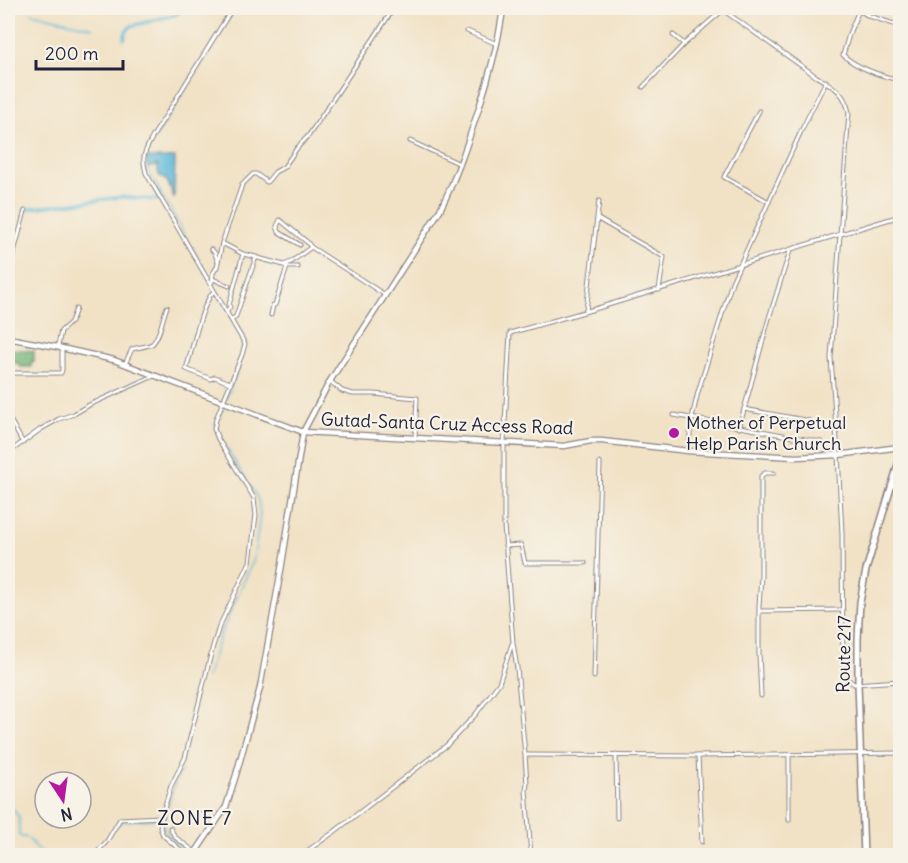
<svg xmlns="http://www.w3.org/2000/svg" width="908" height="863" font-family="Delius,sans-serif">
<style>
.forest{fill:#75b77a;stroke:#4c6c5a;stroke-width:1.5}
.water{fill:#5ab8d8;stroke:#3e6d8a;stroke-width:1.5}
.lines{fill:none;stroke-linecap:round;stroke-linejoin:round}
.stream{stroke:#5ab8d8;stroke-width:1.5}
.canal{stroke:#5ab8d8;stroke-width:3}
.street-casing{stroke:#8a8280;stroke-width:5}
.secondary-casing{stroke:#8a8280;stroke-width:7}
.primary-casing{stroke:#8a8280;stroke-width:8}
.street{stroke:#fff;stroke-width:3}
.secondary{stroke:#fff;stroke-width:4.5}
.primary{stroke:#fff;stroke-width:5}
.poi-dot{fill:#b5179e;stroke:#f7f3e8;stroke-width:2}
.labels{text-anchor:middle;stroke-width:4.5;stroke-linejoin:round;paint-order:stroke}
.poi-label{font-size:18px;fill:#22223b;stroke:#f7f3e8;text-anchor:start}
.street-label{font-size:18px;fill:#22223b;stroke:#f7f3e8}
.neighbourhood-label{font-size:20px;letter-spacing:1.5px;fill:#22223b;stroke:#f7f3e8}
</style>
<rect width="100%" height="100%" fill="#f7f3e8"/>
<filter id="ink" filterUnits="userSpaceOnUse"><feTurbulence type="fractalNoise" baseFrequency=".0167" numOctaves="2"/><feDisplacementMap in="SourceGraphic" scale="12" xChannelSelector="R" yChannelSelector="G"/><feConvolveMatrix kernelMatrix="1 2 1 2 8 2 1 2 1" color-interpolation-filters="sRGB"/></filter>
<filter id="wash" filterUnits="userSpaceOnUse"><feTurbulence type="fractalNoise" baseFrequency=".008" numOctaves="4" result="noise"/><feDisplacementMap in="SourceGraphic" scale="24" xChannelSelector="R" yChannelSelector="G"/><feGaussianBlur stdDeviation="1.35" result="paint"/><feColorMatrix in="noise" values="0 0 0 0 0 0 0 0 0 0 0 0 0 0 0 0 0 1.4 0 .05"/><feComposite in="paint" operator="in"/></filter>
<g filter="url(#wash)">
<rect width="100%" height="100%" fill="#f1e2c6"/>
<polygon class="forest" points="8,349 34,351 34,362 31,361 31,367 21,367 18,363 8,362"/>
<polygon class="water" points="146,158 175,158 174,199 168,182 159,175 157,165 148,168"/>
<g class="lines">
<g class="stream">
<polyline points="32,13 93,28"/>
<polyline points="148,149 231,15 233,8"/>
<polyline points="146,165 149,172 206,273"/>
<polyline points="215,289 227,308"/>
<polyline points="229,312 232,317"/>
<polyline points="234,320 244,336 245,342"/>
<polyline points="226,399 239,367"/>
<polyline points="206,679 221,633 254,559 260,514 258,499 219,436 216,425 225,403"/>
<path d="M181,770C172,789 165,807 164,828C170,840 181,847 191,855"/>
<polyline points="8,802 19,817 19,836 28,838 37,849 47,856"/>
<polyline points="117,826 121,821 159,819"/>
</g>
<g class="canal">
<polyline points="124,39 126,32 131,26 175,15 187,8"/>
<polyline points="25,209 122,197 157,200 159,199 157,193 160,192"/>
</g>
</g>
</g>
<g filter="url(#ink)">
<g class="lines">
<defs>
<g id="street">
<path d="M718,8L723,10L817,77C834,87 844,91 849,112L831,358L838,455L842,533L843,673L846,678L854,684L900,681"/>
<polyline points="855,8 869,16 900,26"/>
<path d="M860,8L850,31L843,55C855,67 883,77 900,80"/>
<polyline points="467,31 497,44"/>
<polyline points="673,35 684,44"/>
<polyline points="643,87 684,44 725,8"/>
<polyline points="759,111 724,177 769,202"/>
<polyline points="410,141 460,164"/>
<polyline points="598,219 664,257 659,290"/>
<polyline points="222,243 243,254 256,257 236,316 232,320"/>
<polyline points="300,245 279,232 277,226 280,220 307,242 311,247 385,295"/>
<polyline points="211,249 215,253 217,260"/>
<polyline points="258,258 284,265 291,262 310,248"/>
<polyline points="8,274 25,211"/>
<polyline points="213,279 229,286"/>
<polyline points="210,284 212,282 213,273 217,267 222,243 242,185 253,174 256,174 267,182 275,172 284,167 297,148 309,135 394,8"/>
<path d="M214,291C201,304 193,349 186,369L211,379L215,377L230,383"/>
<polyline points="227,311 230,307 229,305 243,254"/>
<polyline points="586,311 599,201"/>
<polyline points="271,315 273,305 275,305 287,267 284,265 289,267 298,267"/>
<polyline points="58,346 61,331 71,322 76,309"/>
<path d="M125,364L132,349C138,347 146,347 152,344C160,337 163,316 167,307"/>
<polyline points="8,373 61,373 62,370 62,348"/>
<polyline points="330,381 342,391 353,394 374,394 417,398 415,438"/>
<polyline points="744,409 810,421"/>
<polyline points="674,415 821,442"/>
<polyline points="8,416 23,443"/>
<polyline points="739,428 769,318 790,251"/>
<polyline points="688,451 692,418 698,392 732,282 803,127 826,81"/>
<polyline points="8,453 41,429 59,419 74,414 89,405 154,376"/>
<polyline points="505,546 521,545 525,563 585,563"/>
<polyline points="761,611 843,610"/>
<polyline points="594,677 600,463"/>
<polyline points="761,696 759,654 759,606 761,576 761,476 765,473 774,473"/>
<polyline points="525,755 698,756 900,753"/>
<polyline points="616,755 617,818"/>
<polyline points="698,756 702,842"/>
<polyline points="197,813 216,823"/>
<polyline points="789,820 789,755"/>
<polyline points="170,828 175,837 200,856"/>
<polyline points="94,856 107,841 120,819 162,817"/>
<path d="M187,856L163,835L160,828L162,815L171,786L185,758L213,646L219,627L250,562L256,515L254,498L218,439L214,429L216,419L242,355L245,344L146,173C141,155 145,152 153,136L229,14L231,8"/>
<polyline points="300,856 334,832 447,745 476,714 499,683 512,644"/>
<polyline points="531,856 526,790 527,784 525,755 517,668 513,643 504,525 504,442 510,333 598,308 900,216"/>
</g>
<g id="secondary">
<polyline points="8,338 57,347 114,360 303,432 564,446 591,441 602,441 688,451 796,457 838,455 900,447"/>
<path d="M193,856L226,807L236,775L260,688L282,564L303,432L330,381L440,210C456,178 467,145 478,111C489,77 499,43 503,8"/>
</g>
<polyline id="primary" points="864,856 858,683 858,639 860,602 866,570 900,458"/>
</defs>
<use href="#street" class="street-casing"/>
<use href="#secondary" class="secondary-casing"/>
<use href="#primary" class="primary-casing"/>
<use href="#street" class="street"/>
<use href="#secondary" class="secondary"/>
<use href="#primary" class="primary"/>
</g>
</g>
<circle class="poi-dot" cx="674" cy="433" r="6"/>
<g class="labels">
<g class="poi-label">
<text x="686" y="429">Mother of Perpetual<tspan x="686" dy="21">Help Parish Church</tspan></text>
</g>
<g class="street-label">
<text transform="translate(447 424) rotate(2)" y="6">Gutad-Santa Cruz Access Road</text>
<text transform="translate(844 654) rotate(-89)" y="6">Route 217</text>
</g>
<g class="neighbourhood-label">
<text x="195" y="825">ZONE 7</text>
</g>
</g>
<rect width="908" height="863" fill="none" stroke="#f7f3e8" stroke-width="30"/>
<g transform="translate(63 800) rotate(167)"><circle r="28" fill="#f7f3e8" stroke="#a29fa3" stroke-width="1.5"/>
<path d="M0-4.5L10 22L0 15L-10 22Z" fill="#b5179e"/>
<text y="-9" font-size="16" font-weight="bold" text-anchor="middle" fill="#22223b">N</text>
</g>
<path d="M36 60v9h87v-9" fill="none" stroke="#22223b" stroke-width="3"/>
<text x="45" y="60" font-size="18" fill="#22223b" stroke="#f7f3e8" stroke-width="4.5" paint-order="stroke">200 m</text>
</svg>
